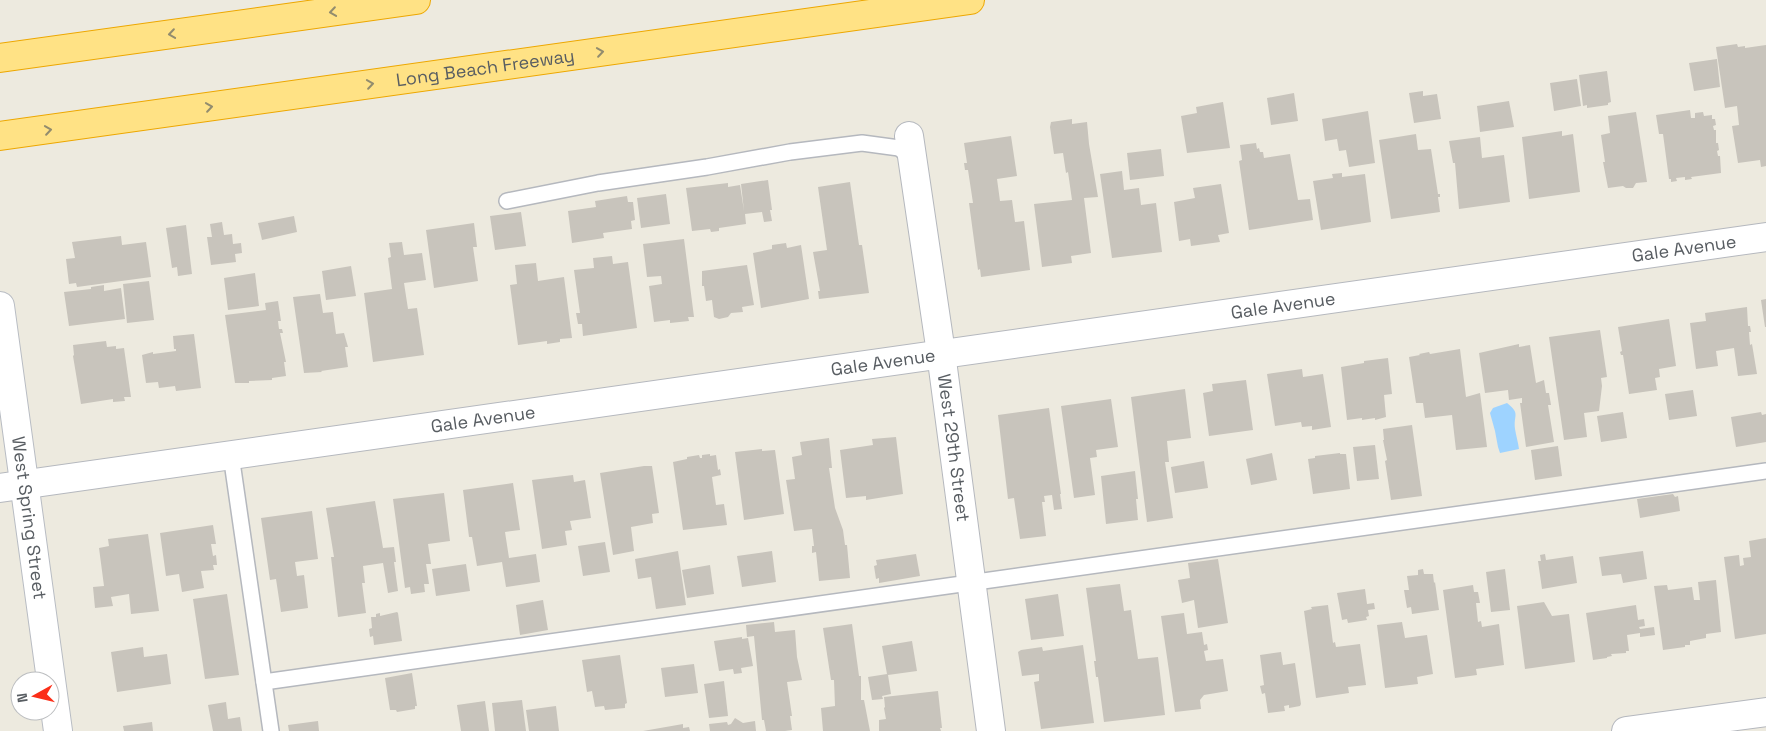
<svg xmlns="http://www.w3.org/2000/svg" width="1766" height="731" font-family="'Space Grotesk',sans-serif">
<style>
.water{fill:#9ed3ff}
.building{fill:#c8c4bc}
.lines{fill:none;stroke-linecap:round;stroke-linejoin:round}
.lane-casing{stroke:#b5b8be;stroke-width:18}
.street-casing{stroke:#b5b8be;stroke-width:30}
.secondary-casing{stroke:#b8bcc3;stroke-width:30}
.highway-casing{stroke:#eda700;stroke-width:30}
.lane{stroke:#fff;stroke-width:15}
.street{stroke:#fff;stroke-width:28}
.secondary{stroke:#fff;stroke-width:28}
.highway{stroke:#ffe285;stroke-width:28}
.oneway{stroke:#928c6e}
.labels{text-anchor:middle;stroke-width:4;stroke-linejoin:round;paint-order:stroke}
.street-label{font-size:18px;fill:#585d62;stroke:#fff}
</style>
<rect width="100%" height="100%" fill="#edeadf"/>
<path class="water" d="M1507,403C1521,414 1513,415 1515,429C1516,435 1518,442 1519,449L1500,453L1498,447L1495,431L1490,413L1493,408Z"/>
<g class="building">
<polygon points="1737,44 1738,47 1745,46 1745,48 1766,45 1766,166 1761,167 1760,160 1738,163 1732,126 1739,125 1737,106 1725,108 1716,47"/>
<polygon points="1717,59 1720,87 1694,91 1689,63"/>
<polygon points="1607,71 1611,102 1608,103 1608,105 1587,108 1587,105 1583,106 1579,75"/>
<polygon points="1577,79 1581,106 1554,111 1550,83"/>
<polygon points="1423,91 1423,96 1437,94 1441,119 1414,123 1409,93"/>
<polygon points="1294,93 1298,121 1271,125 1267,98"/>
<polygon points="1509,101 1514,127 1480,132 1477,106"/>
<polygon points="1223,102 1230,148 1187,153 1181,116 1197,113 1196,107"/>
<polygon points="1690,110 1691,118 1695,118 1695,113 1703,112 1704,116 1712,115 1712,119 1715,119 1716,125 1713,126 1714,130 1716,130 1716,143 1718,143 1719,150 1717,151 1718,156 1720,156 1721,173 1691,177 1692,179 1685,180 1685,177 1676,178 1677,181 1671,182 1671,179 1669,179 1663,134 1659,134 1656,115"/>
<polygon points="1368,111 1375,163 1349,167 1346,150 1339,151 1337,139 1325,141 1322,119"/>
<polygon points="1636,112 1647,182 1636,183 1633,188 1626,188 1623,186 1608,188 1603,162 1605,162 1601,135 1610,133 1608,116"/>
<polygon points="1072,119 1072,124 1087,122 1089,144 1098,197 1084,198 1091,253 1071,256 1072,263 1042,267 1034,204 1072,200 1068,172 1066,173 1063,153 1054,154 1050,127 1051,122"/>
<polygon points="1562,131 1562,136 1573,134 1580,192 1529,199 1522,137"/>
<polygon points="1416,134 1418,150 1431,149 1438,194 1440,194 1440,197 1438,197 1440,212 1391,219 1379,140"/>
<polygon points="1011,136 1017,176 997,179 1000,201 1012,200 1015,222 1024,221 1030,270 981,277 980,269 978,270 969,203 973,203 968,170 965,170 964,163 967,163 964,143"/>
<polygon points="1480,137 1482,158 1504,155 1510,202 1459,209 1455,163 1453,163 1449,141"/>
<polygon points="1256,143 1257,149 1259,148 1260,152 1263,152 1264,158 1290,154 1298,200 1310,199 1313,220 1249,230 1239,161 1242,160 1240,145"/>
<polygon points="1161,149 1164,176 1130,180 1127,153"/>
<polygon points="1122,171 1124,190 1139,188 1141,205 1156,203 1162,252 1112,258 1100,174"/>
<polygon points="1342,173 1342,177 1365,174 1371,222 1321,230 1313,181 1333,178 1332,174"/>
<polygon points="768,180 772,210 770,210 772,221 764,222 762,212 745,214 746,224 719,228 719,231 711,232 710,229 692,231 686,188 728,183 728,187 740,185 744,211 741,184"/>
<polygon points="850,182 859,245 862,245 869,293 819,299 818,291 820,291 813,252 827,250 818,187"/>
<polygon points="1221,184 1229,233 1218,235 1220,242 1191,246 1190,239 1179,241 1174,202 1195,198 1193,188"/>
<polygon points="666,194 670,224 641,228 637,198"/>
<polygon points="627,196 628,202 633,202 635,220 631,221 632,229 603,233 604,238 572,243 568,211 596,207 595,201"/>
<polygon points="521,212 526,246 495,250 490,216"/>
<polygon points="294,216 297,232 262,240 258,223"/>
<polygon points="222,222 224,235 232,234 233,244 241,243 242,253 235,254 236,262 211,265 207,237 212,237 210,224"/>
<polygon points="474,223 477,247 473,247 478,281 434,288 426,230"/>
<polygon points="186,225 192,274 178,276 177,267 172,268 166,228"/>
<polygon points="121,236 122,245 146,242 151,277 77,287 76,283 69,284 66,259 75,258 72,242"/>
<polygon points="684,239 694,317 688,317 689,321 670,323 670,320 654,322 649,286 662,284 661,276 647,277 643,244"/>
<polygon points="402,242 404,255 422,253 426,280 404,283 408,309 417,308 424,355 373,362 364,293 392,289 388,258 391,257 389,243"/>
<polygon points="786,243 787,248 801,245 809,299 761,308 753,253 772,249 772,245"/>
<polygon points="612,256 613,264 628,262 637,328 583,336 582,324 578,324 576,313 580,313 574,270 594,268 593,258"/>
<polygon points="536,263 538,281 564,277 572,338 560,339 560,342 547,344 547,341 518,345 510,285 517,284 515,265"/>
<polygon points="747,265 754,305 742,307 743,312 731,313 728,317 719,319 714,317 712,300 706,301 704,286 702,286 702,271"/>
<polygon points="351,266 356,296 326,300 322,271"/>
<polygon points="255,273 259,306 228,310 224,278"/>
<polygon points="149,281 154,320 127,323 123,284"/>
<polygon points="104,285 104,291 121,288 125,319 69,326 64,292 91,289 91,287"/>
<polygon points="320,294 323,313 333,312 336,334 344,333 348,347 345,347 348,367 321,371 322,372 304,373 293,297"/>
<polygon points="1766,299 1766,327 1765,327 1761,300"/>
<polygon points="278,301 281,321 278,321 279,329 282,329 283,333 280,333 286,362 284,362 286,376 272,378 272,380 249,381 249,383 235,383 225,315 266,310 265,303"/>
<polygon points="1747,307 1748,326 1750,326 1751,332 1749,332 1750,345 1752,344 1757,374 1738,376 1734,348 1716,351 1718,366 1696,369 1690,323 1706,321 1705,313"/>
<polygon points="1669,319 1676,366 1659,369 1660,377 1655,378 1657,390 1629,394 1623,355 1621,355 1620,352 1622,351 1618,327"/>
<polygon points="1600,330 1607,377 1601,378 1602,386 1599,411 1584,413 1587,437 1564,440 1549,337"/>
<polygon points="194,334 201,388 176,391 175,386 159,388 158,382 146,383 142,355 153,352 153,354 176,351 176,349 174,349 173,336"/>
<polygon points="106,341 107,347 116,346 116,349 124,348 131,397 124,397 125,401 113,402 113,399 81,404 73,356 74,355 73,345"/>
<polygon points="1519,344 1519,347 1530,345 1536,383 1544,380 1546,393 1549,393 1551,405 1548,405 1554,442 1526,447 1520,403 1522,403 1522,398 1509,400 1508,390 1485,393 1479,353"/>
<polygon points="1460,349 1466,397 1480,393 1487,447 1456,450 1452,415 1425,418 1423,403 1416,403 1409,357 1420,355 1419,354 1429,352 1430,354"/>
<polygon points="1388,358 1392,394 1384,395 1386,417 1375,420 1375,418 1362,420 1362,418 1347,420 1341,367 1364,363 1364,361"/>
<polygon points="1302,369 1303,377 1323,374 1331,427 1312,430 1312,426 1302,427 1301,422 1275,426 1267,374"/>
<polygon points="1246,380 1253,430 1209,436 1203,393 1213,391 1212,384"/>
<polygon points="1185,389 1191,438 1167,441 1169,462 1165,462 1173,518 1147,522 1131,397"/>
<polygon points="1693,390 1697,416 1669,420 1665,394"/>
<polygon points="1111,399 1118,447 1096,450 1097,457 1090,458 1095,495 1074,498 1061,406"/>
<polygon points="1049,408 1061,494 1060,494 1062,509 1054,510 1052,495 1044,496 1045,502 1042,502 1046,536 1020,539 1014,498 1008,499 998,415"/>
<polygon points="1623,412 1627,438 1601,442 1597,416"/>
<polygon points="1761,412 1762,415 1766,414 1766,442 1736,447 1731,417"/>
<polygon points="1412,425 1422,496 1391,500 1385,461 1387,460 1383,440 1384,440 1383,429"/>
<polygon points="896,437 903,494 866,500 866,496 846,498 840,450 873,445 872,439"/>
<polygon points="829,438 832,468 829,468 835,508 843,530 845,545 847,545 850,578 819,581 816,552 812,553 812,546 814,546 812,529 794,531 786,480 795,479 792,457 802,455 800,442"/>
<polygon points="1375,445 1379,479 1357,481 1353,447"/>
<polygon points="1558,446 1562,476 1535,480 1531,450"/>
<polygon points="762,449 762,451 775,450 784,514 744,520 735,452"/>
<polygon points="1272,453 1277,480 1251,485 1246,459"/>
<polygon points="1340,453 1340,454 1346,454 1350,489 1313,494 1308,459 1315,458 1315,456"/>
<polygon points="710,454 710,456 716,455 718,470 720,469 721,475 712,477 716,505 724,504 727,525 683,530 673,462 687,459 687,457 699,455 700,458 702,458 702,455"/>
<polygon points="1204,461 1208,488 1175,493 1171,467"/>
<polygon points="644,466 652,466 659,513 652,514 653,523 631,527 634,551 613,555 600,473"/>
<polygon points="1135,471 1138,499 1136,499 1138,520 1106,524 1101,476"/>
<polygon points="573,475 574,482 585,480 591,518 570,521 572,530 565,531 567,545 542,549 532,480"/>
<polygon points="513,483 520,530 505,532 509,558 536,554 540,582 506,587 502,562 477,566 472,537 469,537 463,490"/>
<polygon points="444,493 450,541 428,544 431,564 426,564 429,584 424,584 425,592 411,594 410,587 405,588 393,499"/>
<polygon points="1673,494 1675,497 1678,496 1680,511 1640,518 1637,499"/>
<polygon points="375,501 383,548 394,547 396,562 394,562 398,591 388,593 383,563 363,566 365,583 362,583 366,613 338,617 331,557 334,557 326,508"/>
<polygon points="312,511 318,559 295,562 297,576 304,575 308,608 281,612 276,579 270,580 261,518"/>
<polygon points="213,525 216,544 211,544 213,556 216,555 217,565 213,565 214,570 201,571 204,588 182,592 179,574 166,576 160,533"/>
<polygon points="148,534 159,611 131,614 129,594 111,597 113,606 95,608 93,587 104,586 99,548 109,546 108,539"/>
<polygon points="1766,538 1766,634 1735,639 1724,557 1739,555 1740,566 1744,565 1743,558 1751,557 1749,541"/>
<polygon points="605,542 610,572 583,576 578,546"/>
<polygon points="678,551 686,605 656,609 651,577 638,579 635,559"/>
<polygon points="772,551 776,582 742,587 737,556"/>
<polygon points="1643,551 1647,579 1623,583 1621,574 1602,576 1599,557"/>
<polygon points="916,554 920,576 879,583 879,578 876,579 874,566 877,565 876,560"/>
<polygon points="1545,554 1546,560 1573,556 1577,583 1542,589 1538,561 1541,561 1540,555"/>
<polygon points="1218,559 1228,623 1198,628 1194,600 1182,603 1178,580 1190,578 1188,563"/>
<polygon points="466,564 470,591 436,596 432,569"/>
<polygon points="710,565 714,594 687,598 682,570"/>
<polygon points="1423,569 1424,574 1433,574 1434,583 1435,582 1439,610 1412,614 1411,607 1407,608 1404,590 1409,590 1407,576 1418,575 1418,570"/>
<polygon points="1505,569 1510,610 1491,612 1486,572"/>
<polygon points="1716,580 1721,632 1706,634 1706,638 1690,641 1690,645 1685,645 1685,647 1663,650 1654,586 1667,585 1668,590 1692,587 1694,600 1700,600 1698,582"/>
<polygon points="1120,584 1124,611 1131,610 1138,659 1158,657 1165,715 1104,722 1098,677 1096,677 1094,661 1096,661 1086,588"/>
<polygon points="1473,585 1474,592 1478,592 1480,603 1476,603 1478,622 1481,621 1482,627 1499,624 1504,665 1476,669 1477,675 1455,678 1443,590"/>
<polygon points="1365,589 1367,604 1374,603 1375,609 1368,610 1369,616 1366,617 1367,620 1348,623 1347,619 1342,620 1337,593"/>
<polygon points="227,594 239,675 205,679 193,599"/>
<polygon points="1058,594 1064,636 1031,640 1025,599"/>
<polygon points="543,600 548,630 520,635 516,605"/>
<polygon points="1544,602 1552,616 1569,614 1575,662 1525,669 1517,606"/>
<polygon points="1328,605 1333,643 1335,642 1336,647 1360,644 1366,685 1348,687 1349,693 1316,698 1304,611 1312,609 1311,607"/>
<polygon points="1636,605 1638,620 1644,619 1645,626 1639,627 1640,629 1654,627 1655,635 1640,637 1640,633 1627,635 1629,651 1626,651 1626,653 1611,654 1612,656 1607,657 1607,658 1593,660 1586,613"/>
<polygon points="397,612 398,613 402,641 374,645 373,636 370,637 369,629 372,628 371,617 376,617 376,614 380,613 380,616"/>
<polygon points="1184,613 1187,634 1202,632 1204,645 1207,644 1208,650 1204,651 1206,661 1223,659 1228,691 1204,695 1200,700 1201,709 1175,712 1161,616"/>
<polygon points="774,622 775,632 795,630 797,657 802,680 787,682 792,716 790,716 792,730 785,731 766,731 764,720 762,720 754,636 747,637 746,625"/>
<polygon points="1402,622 1405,638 1427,635 1433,674 1417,677 1418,684 1385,688 1377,625"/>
<polygon points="852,624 859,676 861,676 861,700 864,700 870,731 823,731 821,708 835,706 834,680 831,680 823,628"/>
<polygon points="742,637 742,639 748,638 753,666 741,668 742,673 734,674 733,669 719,671 714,641"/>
<polygon points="912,641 917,671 888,675 891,694 882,696 883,699 872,700 868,677 887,674 882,646"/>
<polygon points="1083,645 1094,723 1041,729 1034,682 1039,681 1039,674 1022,676 1018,652 1021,650 1042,647 1043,651"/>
<polygon points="143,647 144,657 167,654 171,684 117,692 111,652"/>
<polygon points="1281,652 1283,665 1295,663 1301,704 1300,706 1289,708 1289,705 1284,706 1285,711 1268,713 1265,693 1262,694 1260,686 1264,685 1260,655"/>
<polygon points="620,655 627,703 625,704 625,708 605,710 604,706 595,707 592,691 587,692 582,660"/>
<polygon points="694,664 698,693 665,697 661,668"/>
<polygon points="412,673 417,706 415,706 415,709 397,712 396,710 390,710 385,678"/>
<polygon points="724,681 728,716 709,718 704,684"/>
<polygon points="938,691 942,728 940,728 941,731 879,731 879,720 886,719 884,708 885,707 884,697"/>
<polygon points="522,700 526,731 495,731 492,703"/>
<polygon points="485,701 489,731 461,731 457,705"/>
<polygon points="226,702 228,719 240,717 242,731 213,731 208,705"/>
<polygon points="556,706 559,731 529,731 526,710"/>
<polygon points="735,718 743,723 755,721 756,731 710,731 709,724 727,722 728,725 731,724"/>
<polygon points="318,721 319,731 289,731 288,725"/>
<polygon points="152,722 153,731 124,731 123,726"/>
<polygon points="683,724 683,728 689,727 690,731 643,731"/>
</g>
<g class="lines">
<defs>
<g id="lane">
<polyline points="507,201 598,183 707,167 790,152 862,143 899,148 912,158"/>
<polyline points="231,455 271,731"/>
<polyline points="264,682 1766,471"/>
</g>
<g id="street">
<path id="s1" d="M909,136L941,353L991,731"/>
<path id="s2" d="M0,488L1766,237"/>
<polyline points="1626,731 1766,712"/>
</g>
<g id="secondary">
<path id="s3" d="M0,306L58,731"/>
</g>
<g id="highway">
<polyline points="0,58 416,0"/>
<path id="s4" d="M0,136L970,0"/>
</g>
</defs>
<use href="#lane" class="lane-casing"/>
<use href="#street" class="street-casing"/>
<use href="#secondary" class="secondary-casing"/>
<use href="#highway" class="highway-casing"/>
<use href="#lane" class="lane"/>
<use href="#street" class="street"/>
<use href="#secondary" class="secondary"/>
<use href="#highway" class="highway"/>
</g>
<defs><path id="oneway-chevron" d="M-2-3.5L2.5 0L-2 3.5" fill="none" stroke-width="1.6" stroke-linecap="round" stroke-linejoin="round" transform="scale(1.25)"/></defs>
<g class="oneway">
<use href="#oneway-chevron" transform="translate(333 12) rotate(172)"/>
<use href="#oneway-chevron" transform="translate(172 34) rotate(172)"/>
<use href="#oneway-chevron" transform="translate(600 52) rotate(-8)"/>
<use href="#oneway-chevron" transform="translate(370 84) rotate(-8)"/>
<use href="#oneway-chevron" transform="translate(209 107) rotate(-8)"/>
<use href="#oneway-chevron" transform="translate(48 130) rotate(-8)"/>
</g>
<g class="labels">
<g class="street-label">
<text dy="6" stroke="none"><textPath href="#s4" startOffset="490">Long Beach Freeway</textPath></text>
<text dy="6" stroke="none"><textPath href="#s2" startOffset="1701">Gale Avenue</textPath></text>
<text dy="6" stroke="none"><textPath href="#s2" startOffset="1296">Gale Avenue</textPath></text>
<text dy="6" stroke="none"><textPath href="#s2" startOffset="892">Gale Avenue</textPath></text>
<text dy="6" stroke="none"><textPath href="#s2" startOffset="488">Gale Avenue</textPath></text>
<text dy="6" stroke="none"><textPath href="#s1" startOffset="315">West 29th Street</textPath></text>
<text dy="6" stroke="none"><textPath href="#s3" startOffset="214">West Spring Street</textPath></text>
</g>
</g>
<g transform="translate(35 696) rotate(262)"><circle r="24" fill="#ffffff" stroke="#bcbec0"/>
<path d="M0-4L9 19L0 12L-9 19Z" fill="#fb2e18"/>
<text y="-8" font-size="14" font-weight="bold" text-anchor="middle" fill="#585d62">N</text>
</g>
</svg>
